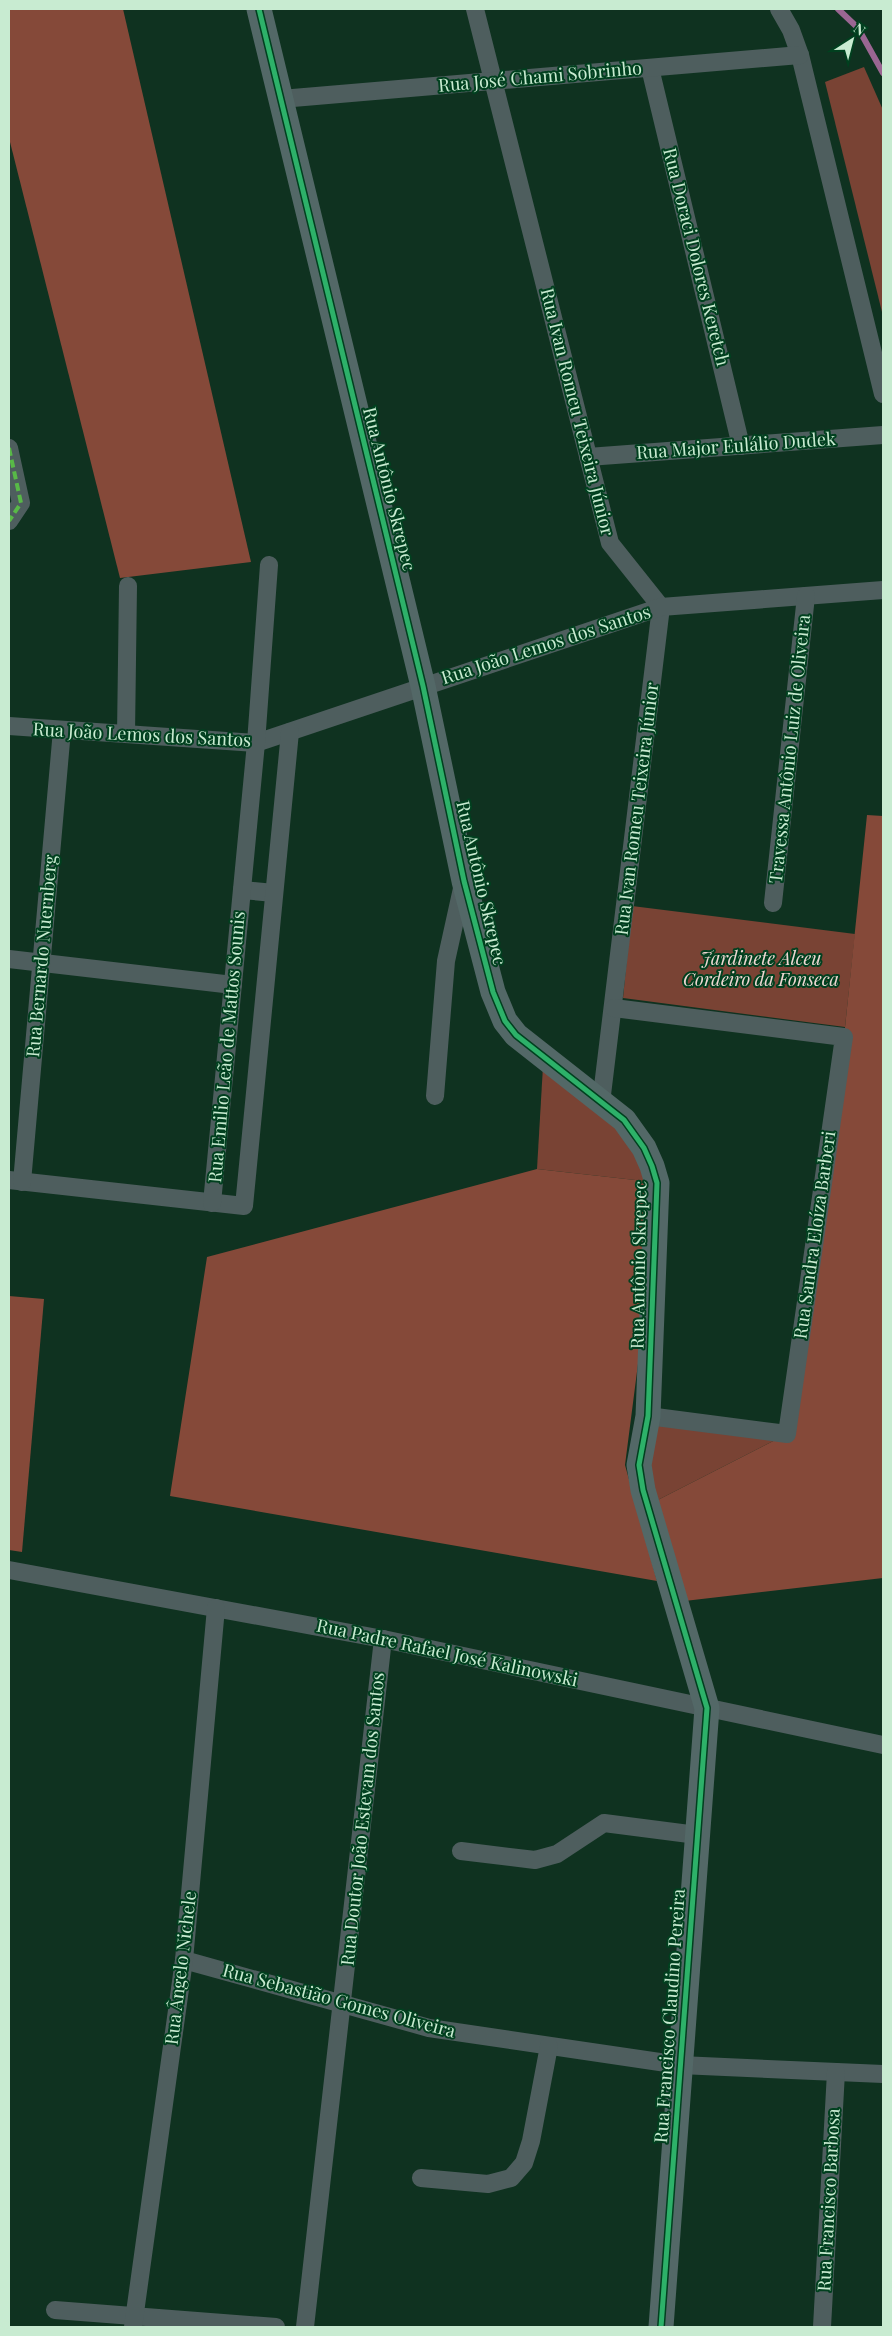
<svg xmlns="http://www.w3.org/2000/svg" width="892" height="2336" font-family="'Playfair Display',serif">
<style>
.green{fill:#794334}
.forest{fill:#854939}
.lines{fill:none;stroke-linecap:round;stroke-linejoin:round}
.stream{stroke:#9a6692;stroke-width:6}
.street{stroke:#4e5e5e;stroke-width:18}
.secondary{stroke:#536867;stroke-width:25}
.quiet{stroke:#58b947;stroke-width:4;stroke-dasharray:8 4;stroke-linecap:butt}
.cycleway-casing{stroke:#01401f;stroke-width:8}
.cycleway{stroke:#2db169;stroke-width:5}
.labels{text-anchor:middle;stroke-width:4;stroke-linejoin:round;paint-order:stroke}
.street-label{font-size:18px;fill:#c8ebd1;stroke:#01401f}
.park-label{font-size:18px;font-style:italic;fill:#efd8d3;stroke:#01401f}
</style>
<rect width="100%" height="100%" fill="#0f3220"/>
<g class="green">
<polygon points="864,67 883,110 882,312 825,82"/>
<polygon points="632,906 855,934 845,1027 623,998"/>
<polygon points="543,1066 603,1113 648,1164 644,1181 537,1169"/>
<polygon points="648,1416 787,1434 648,1505"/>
</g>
<g class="forest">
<polygon points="9,9 123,9 251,562 120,578 9,138"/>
<polygon points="867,815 883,816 883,1578 676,1602 648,1505 787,1434 844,1037"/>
<polygon points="537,1169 644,1181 643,1325 625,1465 657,1581 170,1496 207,1257"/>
<polygon points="9,1296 44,1299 22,1552 9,1550"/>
</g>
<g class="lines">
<polyline class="stream" points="838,9 858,28 883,73"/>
<g class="street">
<polyline points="475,9 610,543 661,607 601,1103"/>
<polyline points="779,9 791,30 800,55 883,394"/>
<polyline points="650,68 741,446"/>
<polyline points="281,99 800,55"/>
<polyline points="9,448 21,503 9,521"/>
<polyline points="588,457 883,435"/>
<polyline points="9,726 256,743 661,607 883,590"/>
<polyline points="126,734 128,586"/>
<polyline points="242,890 274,893"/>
<polyline points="773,903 806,596"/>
<polyline points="9,959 233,985"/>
<polyline points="614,1008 844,1037 787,1434 648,1416"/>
<polyline points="435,1096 446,961 463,884"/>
<polyline points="9,1180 244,1206 290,732"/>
<polyline points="22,1182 62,730"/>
<polyline points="212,1203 256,743 269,565"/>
<polyline points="9,1570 383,1639 883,1745"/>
<polyline points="461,1851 535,1860 557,1854 604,1823 697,1835"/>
<polyline points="184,1960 429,2028 680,2065 883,2074"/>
<polyline points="421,2178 488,2184 511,2178 524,2163 531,2141 549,2046"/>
<polyline points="55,2310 276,2327"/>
<polyline points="133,2327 184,1960 216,1608"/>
<polyline points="305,2327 383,1639"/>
<polyline points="822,2327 836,2072"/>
</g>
<polyline class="secondary" points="259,9 423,686 464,881 493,992 505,1021 516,1035 624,1120 644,1148 652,1166 657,1183 648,1416 639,1465 643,1490 707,1708 661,2327"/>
<polyline class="quiet" points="9,448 21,503 9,521"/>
<defs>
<polyline id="cycleway" points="259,9 423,686 464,881 493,992 505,1021 516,1035 624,1120 644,1148 652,1166 657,1183 648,1416 639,1465 643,1490 707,1708 661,2327"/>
</defs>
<use href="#cycleway" class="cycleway-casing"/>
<use href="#cycleway" class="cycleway"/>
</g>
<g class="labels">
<g class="street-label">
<text transform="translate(540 77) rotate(-5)" y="6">Rua José Chami Sobrinho</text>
<text transform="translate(696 257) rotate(76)" y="6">Rua Doraci Dolores Keretch</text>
<text transform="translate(577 412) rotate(76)" y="6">Rua Ivan Romeu Teixeira Júnior</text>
<text transform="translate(736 446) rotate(-4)" y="6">Rua Major Eulálio Dudek</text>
<text transform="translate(389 489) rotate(76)" y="6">Rua Antônio Skrepec</text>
<text transform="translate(546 645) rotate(-18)" y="6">Rua João Lemos dos Santos</text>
<text transform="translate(142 735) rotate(3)" y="6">Rua João Lemos dos Santos</text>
<text transform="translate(790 749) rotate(-84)" y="6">Travessa Antônio Luiz de Oliveira</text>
<text transform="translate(637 809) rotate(-83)" y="6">Rua Ivan Romeu Teixeira Júnior</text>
<text transform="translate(481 883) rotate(77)" y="6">Rua Antônio Skrepec</text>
<text transform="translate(42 956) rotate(-85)" y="6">Rua Bernardo Nuernberg</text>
<text transform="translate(227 1047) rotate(-85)" y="6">Rua Emilio Leão de Mattos Sounis</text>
<text transform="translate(815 1235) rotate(-82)" y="6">Rua Sandra Eloíza Barberi</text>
<text transform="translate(639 1265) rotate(-89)" y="6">Rua Antônio Skrepec</text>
<text transform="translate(447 1653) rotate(12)" y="6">Rua Padre Rafael José Kalinowski</text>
<text transform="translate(363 1819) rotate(-84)" y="6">Rua Doutor João Estevam dos Santos</text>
<text transform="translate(181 1968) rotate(-83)" y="6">Rua Ângelo Nichele</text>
<text transform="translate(339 2001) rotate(15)" y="6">Rua Sebastião Gomes Oliveira</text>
<text transform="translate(670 2016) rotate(-86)" y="6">Rua Francisco Claudino Pereira</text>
<text transform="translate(829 2200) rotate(-87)" y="6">Rua Francisco Barbosa</text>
</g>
<g class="park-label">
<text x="761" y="965">Jardinete Alceu<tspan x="761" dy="21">Cordeiro da Fonseca</tspan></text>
</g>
</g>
<rect width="892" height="2336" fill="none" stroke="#c8ebd1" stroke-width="20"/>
<g transform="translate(852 40) rotate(36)" stroke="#01401f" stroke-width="4" paint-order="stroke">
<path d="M0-4L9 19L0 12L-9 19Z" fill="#c8ebd1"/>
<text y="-8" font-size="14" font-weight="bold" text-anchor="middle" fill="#c8ebd1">N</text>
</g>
</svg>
